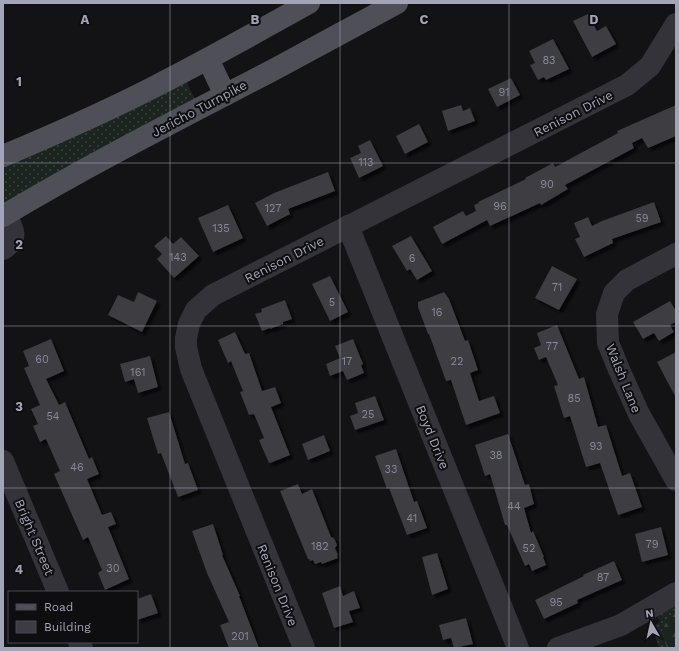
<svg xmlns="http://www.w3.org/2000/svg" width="679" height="651" font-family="'Work Sans',sans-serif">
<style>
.grass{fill:url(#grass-dots)}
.forest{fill:url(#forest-firs)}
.building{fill:#3c3c42;filter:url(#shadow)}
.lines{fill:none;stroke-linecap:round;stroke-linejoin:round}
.minor{stroke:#333339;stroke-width:22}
.major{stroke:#4f4f58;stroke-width:22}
.grid{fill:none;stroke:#a3a4b6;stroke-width:1;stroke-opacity:0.55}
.labels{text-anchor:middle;stroke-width:4;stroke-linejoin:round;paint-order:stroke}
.number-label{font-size:11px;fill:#898a99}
.street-label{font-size:13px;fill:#a3a4b6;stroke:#0e0d0f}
.grid-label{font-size:13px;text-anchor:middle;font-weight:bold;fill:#a3a4b6;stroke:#0e0d0f;stroke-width:4;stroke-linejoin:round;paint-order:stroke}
</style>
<defs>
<pattern id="grass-dots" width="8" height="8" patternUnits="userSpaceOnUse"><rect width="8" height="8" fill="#1c241f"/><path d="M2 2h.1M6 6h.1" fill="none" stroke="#3a413d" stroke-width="1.8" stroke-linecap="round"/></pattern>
<pattern id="forest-firs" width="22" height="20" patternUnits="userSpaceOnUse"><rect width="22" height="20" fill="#1c241f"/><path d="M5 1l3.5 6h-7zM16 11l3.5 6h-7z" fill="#3a413d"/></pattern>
<filter id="shadow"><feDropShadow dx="3.5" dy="3.5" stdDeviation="1" flood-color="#0009"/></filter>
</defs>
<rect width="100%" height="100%" fill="#131214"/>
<g class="grass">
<polygon points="182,72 199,108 3,216 3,156"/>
<polygon points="676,604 676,648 659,648 652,626 660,622 657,614"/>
</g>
<polygon class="forest" points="676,613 676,648 667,648 662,631 668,618"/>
<g class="building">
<polygon points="588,14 597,31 606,26 616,44 592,57 573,21"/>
<polygon points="553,39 569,69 546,80 544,77 538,80 530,65 535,63 529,51"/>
<polygon points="511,78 520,95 497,107 488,89"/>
<polygon points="461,105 463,111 470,108 475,121 448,131 442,111"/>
<polygon points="676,105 676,136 648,148 642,138 632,143 634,148 565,185 568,189 541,205 540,203 490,226 487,220 442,244 433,227 463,211 466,216 476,211 474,205 479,203 478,202 526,179 525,178 553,163 555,167 618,133 617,131"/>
<polygon points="419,124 428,142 405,154 396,136"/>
<polygon points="370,140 383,166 359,178 350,158 361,153 358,146"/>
<polygon points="328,172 335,191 288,209 290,214 267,226 255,203 274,193"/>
<polygon points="654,202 661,222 612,239 613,243 584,257 575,239 580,237 574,223 588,217 592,226 602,221"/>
<polygon points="228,205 243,238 213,252 198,218"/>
<polygon points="166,236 173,244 181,237 199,256 174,278 157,259 162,254 154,246"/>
<polygon points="411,236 432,271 417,280 410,269 407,271 392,246"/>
<polygon points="552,266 577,279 559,310 535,298"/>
<polygon points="330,276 348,312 330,321 312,284"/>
<polygon points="138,292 157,301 142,332 108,315 118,295 134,302"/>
<polygon points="444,292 449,299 465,341 468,340 478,370 470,373 479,401 494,396 500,413 466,425 451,380 446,381 429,334 428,334 418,307 418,302"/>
<polygon points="285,300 292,319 283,322 283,324 270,329 270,328 262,331 255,314 262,312 261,309"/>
<polygon points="670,301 676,311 676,322 670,325 674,332 659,341 654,333 643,339 633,322"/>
<polygon points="557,325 579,379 584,377 598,427 606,425 622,476 630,473 642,507 618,515 600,463 586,467 570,416 564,418 554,386 558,385 546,357 539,360 534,348 541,345 537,333"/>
<polygon points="235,332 245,354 249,353 262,391 275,387 281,403 271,407 290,455 270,463 269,463 259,440 264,438 254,414 249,415 240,392 243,391 231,361 228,363 218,340"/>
<polygon points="51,339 64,371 46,379 59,405 65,402 89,459 92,457 99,474 87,479 102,515 111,512 116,524 108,527 129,579 105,590 98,573 102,570 88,537 83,540 54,474 60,471 46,439 40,442 33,426 38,424 31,409 40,405 24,368 29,366 23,351"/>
<polygon points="353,339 363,364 361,365 364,373 347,380 343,371 330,376 326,364 340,358 335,346"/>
<polygon points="676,352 676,398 657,362"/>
<polygon points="150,356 158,387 138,393 134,379 125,382 120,364"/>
<polygon points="375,396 384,420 355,430 350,416 358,413 355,403"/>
<polygon points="169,412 185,464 188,463 198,490 178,497 161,453 158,454 147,418"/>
<polygon points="508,434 525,485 529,484 534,504 524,508 531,533 533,531 544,557 543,557 546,565 532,571 529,564 525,566 507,525 505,525 490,474 485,476 475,445"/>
<polygon points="324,435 330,451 308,460 302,444"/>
<polygon points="396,449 414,502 417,501 427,528 407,535 389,488 387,489 375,456"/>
<polygon points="298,484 302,494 312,489 331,537 334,538 337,545 335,548 338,555 337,555 338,558 322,564 321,562 315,564 313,560 310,561 309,559 308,559 280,491"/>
<polygon points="213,524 223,555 222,555 240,596 239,596 259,648 229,648 220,625 229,622 207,573 192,531"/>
<polygon points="661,527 668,555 642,562 635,534"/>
<polygon points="437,553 448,589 432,595 422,557"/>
<polygon points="614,561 622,580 577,600 578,603 544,619 535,600 584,576 583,575"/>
<polygon points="340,586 343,596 354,591 360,608 349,611 353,622 334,628 322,593"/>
<polygon points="151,594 158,613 137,620 137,599"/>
<polygon points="466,618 473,644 454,648 451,638 443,640 439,625"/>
</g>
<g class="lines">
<g class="minor">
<polyline points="348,226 518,648"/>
<path d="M3,249C20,239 13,228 5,214"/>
<polyline points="676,254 627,280 614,293 607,314 608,343 620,372 639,414 676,480"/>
<polyline points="3,461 58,592"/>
<polyline points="79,642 82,648"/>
<polyline points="304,648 191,369 186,347 186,338 189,324 196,310 213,295 627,85 650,66 676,24"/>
<polyline points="558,648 621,625 676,593"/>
</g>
<g class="major">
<polyline points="208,59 225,95"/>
<path d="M3,156C53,135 103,113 152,88C205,61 257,32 309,3"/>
<path d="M3,216C92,163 183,117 275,69C316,47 356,25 397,3"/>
</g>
</g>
<path class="grid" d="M170,3V648M340,3V648M509,3V648M3,163H676M3,326H676M3,488H676"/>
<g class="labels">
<g class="number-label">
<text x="549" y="64">83</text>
<text x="504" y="96">91</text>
<text x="366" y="166">113</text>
<text x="547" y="188">90</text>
<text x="500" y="210">96</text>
<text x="273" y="212">127</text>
<text x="642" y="222">59</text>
<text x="221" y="232">135</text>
<text x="178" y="261">143</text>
<text x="412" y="262">6</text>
<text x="557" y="291">71</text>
<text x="332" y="306">5</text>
<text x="437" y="316">16</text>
<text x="552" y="350">77</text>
<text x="42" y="363">60</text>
<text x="347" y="365">17</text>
<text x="457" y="365">22</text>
<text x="138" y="376">161</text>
<text x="574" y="402">85</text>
<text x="368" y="418">25</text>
<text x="53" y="420">54</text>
<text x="596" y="450">93</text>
<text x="496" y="459">38</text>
<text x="77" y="471">46</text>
<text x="391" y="473">33</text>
<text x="514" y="510">44</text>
<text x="412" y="522">41</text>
<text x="652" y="548">79</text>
<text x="320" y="550">182</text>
<text x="529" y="552">52</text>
<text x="113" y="572">30</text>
<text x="603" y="581">87</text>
<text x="556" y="606">95</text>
<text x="240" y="640">201</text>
</g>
<g class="street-label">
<text transform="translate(199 108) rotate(-28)" y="5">Jericho Turnpike</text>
<text transform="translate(573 113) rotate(-27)" y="5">Renison Drive</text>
<text transform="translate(284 259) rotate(-27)" y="5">Renison Drive</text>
<text transform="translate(624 378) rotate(68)" y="5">Walsh Lane</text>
<text transform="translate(433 437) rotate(68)" y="5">Boyd Drive</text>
<text transform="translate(35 537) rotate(67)" y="5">Bright Street</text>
<text transform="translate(278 585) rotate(68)" y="5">Renison Drive</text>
</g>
</g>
<g class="grid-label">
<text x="85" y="24">A</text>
<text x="255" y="24">B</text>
<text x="424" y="24">C</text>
<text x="594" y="24">D</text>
<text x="19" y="86">1</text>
<text x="19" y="249">2</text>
<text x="19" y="411">3</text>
<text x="19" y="574">4</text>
</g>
<rect width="679" height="651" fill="none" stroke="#a3a4b6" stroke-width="8"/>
<rect x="8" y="591" width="130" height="52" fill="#0e0d0f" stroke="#4a4952"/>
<rect x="16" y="604" width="20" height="6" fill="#4f4f58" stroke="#4a4952"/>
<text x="44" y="611" font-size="12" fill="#a3a4b6">Road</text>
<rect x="16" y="621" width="20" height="12" fill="#3c3c42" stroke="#4a4952"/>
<text x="44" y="631" font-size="12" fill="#a3a4b6">Building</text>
<g transform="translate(651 623) rotate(351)" stroke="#0e0d0f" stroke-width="3" paint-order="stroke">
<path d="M0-3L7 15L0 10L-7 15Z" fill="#a3a4b6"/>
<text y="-6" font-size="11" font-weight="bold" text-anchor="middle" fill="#a3a4b6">N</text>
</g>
</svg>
